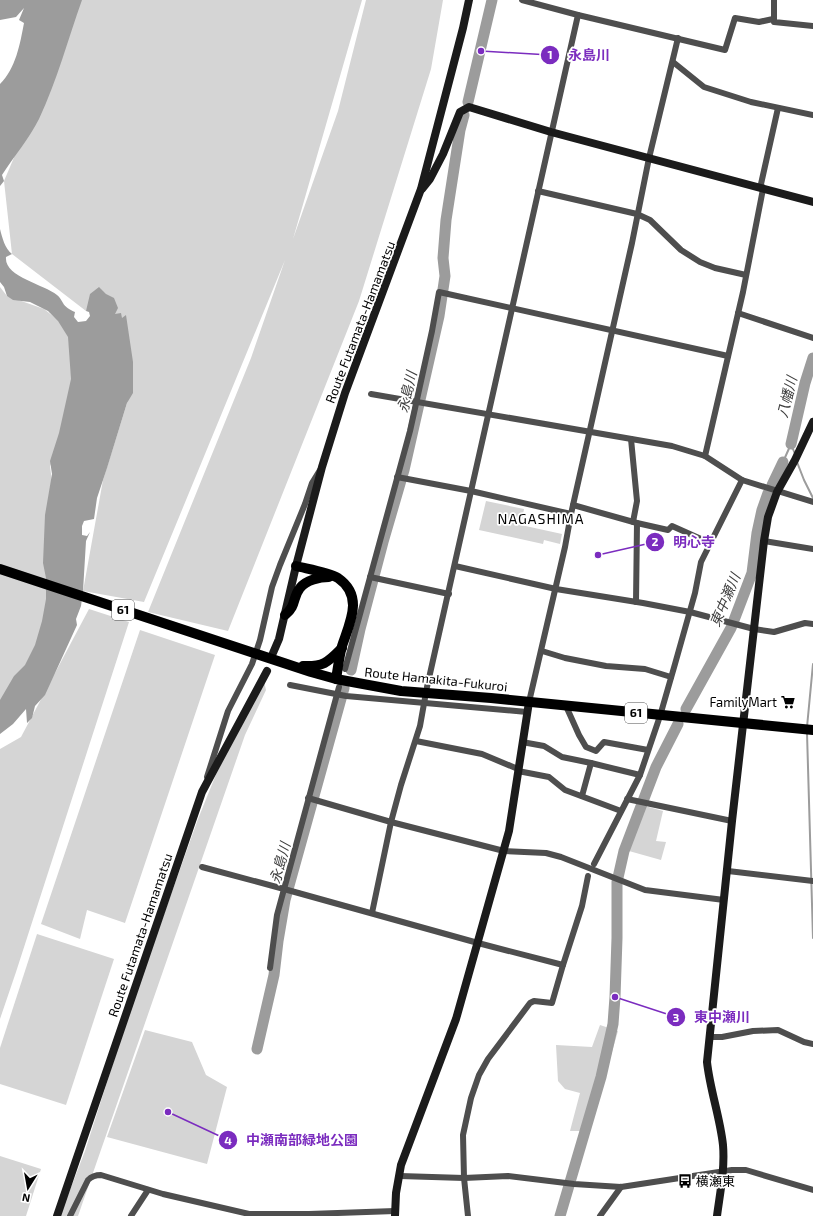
<svg xmlns="http://www.w3.org/2000/svg" width="813" height="1216" font-family="'Exo 2','Noto Sans JP',sans-serif">
<style>
.green{fill:#d5d5d5}
.water{fill:#9c9c9c}
.lines{fill:none;stroke-linecap:round;stroke-linejoin:round}
.stream{stroke:#9c9c9c;stroke-width:2}
.river{stroke:#9c9c9c;stroke-width:11}
.street{stroke:#4e4e4e;stroke-width:6}
.secondary{stroke:#1b1b1b;stroke-width:8}
.primary{stroke:#000;stroke-width:10}
.labels{text-anchor:middle;stroke-width:3.5;stroke-linejoin:round;paint-order:stroke}
.shield{fill:#fff;stroke:#4c4c4c;stroke-width:1}
.shield-label{font-size:12px;font-weight:bold;fill:#000}
.street-label{font-size:13px;fill:#000;stroke:#fff}
.poi-label{font-size:13px;fill:#000;stroke:#fff;text-anchor:end}
.water-label{font-size:14px;font-style:italic;fill:#3d3d3d;stroke:#fff}
.neighbourhood-label{font-size:14px;letter-spacing:1px;fill:#000;stroke:#fff}
.leader{fill:none;stroke:#7b2cbf;stroke-width:1.5}
.callout-dot{fill:#7b2cbf;stroke:#fff;stroke-width:1.5}
.mark-label{font-size:12px;text-anchor:middle;font-weight:bold;fill:#fff}
.callout-label{font-size:14px;text-anchor:middle;font-weight:bold;fill:#7b2cbf;stroke:#fff;stroke-width:3.5;stroke-linejoin:round;paint-order:stroke}
</style>
<rect width="100%" height="100%" fill="#fff"/>
<g class="green">
<polygon points="81,0 362,0 293,239 338,111 366,0 443,0 431,69 359,301 228,631 148,612 251,358 285,260 144,602 83,591 103,480 133,384 99,288 86,311 12,254 4,181"/>
<polygon points="0,287 7,296 44,309 72,331 78,407 50,466 63,568 40,653 0,704"/>
<polygon points="486,501 524,509 521,525 562,534 560,544 544,540 543,544 479,530"/>
<polygon points="89,609 129,622 16,972 0,1019 0,749 21,737"/>
<polygon points="140,630 215,655 125,923 87,910 80,939 41,924"/>
<polygon points="264,681 266,690 245,735 78,1216 60,1216 85,1151 133,1001 198,819 217,772"/>
<polygon points="645,806 663,811 656,841 666,842 661,860 629,851"/>
<polygon points="37,934 114,959 66,1105 0,1084 0,1048"/>
<polygon points="600,1025 618,1031 589,1131 570,1131 580,1093 565,1089 558,1081 556,1045 592,1047"/>
<polygon points="145,1030 192,1042 206,1075 227,1087 207,1164 107,1137"/>
<polygon points="0,1156 41,1169 26,1216 0,1216"/>
</g>
<g class="water">
<path d="M0,0H82C68,39 57,81 39,119C29,139 14,156 2,175L4,181L0,186V84C16,68 20,44 24,23L19,20L24,8L16,17L0,20Z"/>
<path d="M0,229C2,237 5,249 12,254L6,257C4,277 44,284 57,295C60,297 61,300 63,303C65,307 70,310 75,312L74,317L78,322L86,321L90,316L89,312L86,311L90,294L99,287L106,294L114,298L118,308L115,314L121,313L122,318L126,315L133,362V393L127,403L107,468L97,498L94,519L84,521L82,526V535L87,536L90,532L86,541L83,591L81,606L76,619L77,625L45,695L35,706L32,718L27,723L26,709L13,724L0,734V700L14,676L25,665L35,645L42,621L46,599V578L43,563L45,515L52,474L50,461L59,433L71,379L68,337L58,321L48,311L30,302L13,300L7,296L4,287L0,282Z"/>
</g>
<g class="lines">
<g class="stream">
<polyline points="783,462 791,444 795,454"/>
<polyline points="797,462 804,480 813,498"/>
<polyline points="807,727 813,664"/>
<polyline points="807,733 813,938"/>
</g>
<g class="river">
<polyline points="468,102 492,0"/>
<polyline points="791,444 805,383 813,358"/>
<polyline points="772,485 783,462"/>
<polyline points="351,670 360,629 383,542 404,470 439,316 445,276 443,258 446,220 460,130 464,115"/>
<polyline points="686,709 731,628 752,573 757,533 762,510 768,493"/>
<polyline points="257,1049 274,975 278,941 285,900 344,688"/>
<polyline points="560,1216 601,1077 613,1024 615,997 617,938 617,882 624,851 656,767 678,724"/>
</g>
<g class="street">
<polyline points="774,0 774,22 813,26"/>
<polyline points="578,15 725,50 735,18 759,22 773,19"/>
<polyline points="673,62 704,87 751,102 813,115"/>
<polyline points="538,191 637,214 650,220 681,250 700,262 715,268 746,275"/>
<polyline points="738,313 813,338"/>
<polyline points="371,394 672,446 705,456 742,480 813,502"/>
<polyline points="631,439 637,501 633,522"/>
<polyline points="705,456 743,292 763,189 761,184 778,108"/>
<polyline points="397,477 471,491 571,514"/>
<polyline points="573,505 637,523 668,530 672,526 710,543"/>
<polyline points="764,541 813,549"/>
<polyline points="455,566 556,589 643,603 690,612 754,629 774,632 805,623 813,624"/>
<polyline points="370,577 449,594"/>
<polyline points="636,602 637,523"/>
<polyline points="542,651 565,658 606,666 645,669 671,677"/>
<polyline points="345,669 410,431 432,331 439,292 728,356"/>
<polyline points="290,685 346,696 527,712"/>
<polyline points="427,687 578,15 522,0"/>
<polyline points="529,702 565,547 571,514 632,243 649,158 678,38"/>
<polyline points="566,706 579,735 586,747 596,751 604,742 648,750"/>
<polyline points="416,741 482,754 518,769"/>
<polyline points="522,742 544,746 562,757 591,763 640,775"/>
<polyline points="518,771 549,777 565,790 621,811"/>
<polyline points="207,777 228,711 252,664 260,640 272,587 280,565 305,504 312,483 320,470"/>
<polyline points="582,796 591,763"/>
<polyline points="308,798 391,822 504,851 546,853 561,857 645,890 724,900"/>
<polyline points="627,799 732,821"/>
<polyline points="594,864 640,775 660,716 675,664 695,593 701,562 742,480"/>
<polyline points="202,867 284,889"/>
<polyline points="728,871 813,881"/>
<polyline points="284,889 478,943 563,965 582,906 588,876"/>
<polyline points="372,913 391,822 401,785 420,726 425,698"/>
<polyline points="270,968 277,915 339,687"/>
<polyline points="709,1037 722,1037 753,1031 778,1030 804,1042 813,1044"/>
<polyline points="400,1176 464,1178 508,1176 574,1184 621,1187 732,1170 746,1170 813,1190"/>
<path d="M70,1216L88,1180C92,1176 95,1175 101,1175L163,1194L249,1214H309L395,1211"/>
<polyline points="131,1216 148,1190"/>
<polyline points="468,1216 464,1178 463,1135 471,1098 479,1075 488,1059 530,1003 534,1001 552,1003 563,965"/>
<polyline points="600,1216 621,1187"/>
</g>
<g class="secondary">
<polyline points="422,189 430,179 443,154 460,112 469,107 551,132 813,202"/>
<polyline points="273,653 279,639 296,566 322,467 345,393 421,189 463,28 469,0"/>
<polyline points="57,1216 202,792 267,671"/>
<polyline points="395,1216 396,1193 401,1165 456,1019 509,831 529,702"/>
<path d="M717,1216C720,1193 725,1169 723,1145C720,1117 710,1090 707,1062L732,821L764,541L768,517L777,492L795,460L813,422"/>
</g>
<g class="primary">
<path d="M296,566C308,569 328,572 338,578C364,596 350,622 342,646C339,657 338,668 336,679"/>
<polyline points="0,569 311,672 336,679 401,691 491,698 813,730"/>
<path d="M285,615C297,605 292,598 300,588C306,580 320,577 329,577"/>
<path d="M303,666C324,667 328,662 342,648"/>
</g>
</g>
<defs>
<symbol id="supermarket-bare" viewBox="-9 -9 18 18"><path d="M-6-5.5h2.5l.6 2H6L4.5 2H-2.5L-4.4-4H-6ZM-1.5 3.2a1.3 1.3 0 1 0 .1 0ZM3 3.2a1.3 1.3 0 1 0 .1 0Z" fill="#000" stroke="#fff" stroke-width="2.5" paint-order="stroke"/></symbol>
<symbol id="bus-bare" viewBox="-9 -9 18 18"><path d="M-5-6H5V4H4V6H2V4H-2V6H-4V4H-5ZM-3.5-4V0h7V-4ZM-3.5 1.2v1.5H-2V1.2ZM2 1.2v1.5H3.5V1.2Z" fill="#000" stroke="#fff" stroke-width="2.5" paint-order="stroke"/></symbol>
</defs>
<g fill-rule="evenodd">
<use href="#supermarket-bare" x="778" y="692" width="20" height="20"/>
<use href="#bus-bare" x="675" y="1171" width="20" height="20"/>
</g>
<g class="labels">
<g class="shield">
<rect x="112" y="600" width="22" height="20" rx="3"/>
<rect x="625" y="703" width="22" height="20" rx="3"/>
</g>
<g class="shield-label">
<text x="123" y="614">61</text>
<text x="636" y="717">61</text>
</g>
<g class="street-label">
<text transform="translate(360 322) rotate(-69)" y="5">Route Futamata-Hamamatsu</text>
<text transform="translate(436 679) rotate(6)" y="5">Route Hamakita-Fukuroi</text>
<text transform="translate(140 935) rotate(-71)" y="5">Route Futamata-Hamamatsu</text>
</g>
<g class="poi-label">
<text x="777" y="707">FamilyMart</text>
<text x="696" y="1186" text-anchor="start">横瀬東</text>
</g>
<g class="water-label">
<text transform="translate(407 392) rotate(-77)" y="5">永島川</text>
<text transform="translate(787 397) rotate(-76)" y="5">八幡川</text>
<text transform="translate(725 600) rotate(-67)" y="5">東中瀬川</text>
<text transform="translate(280 863) rotate(-75)" y="5">永島川</text>
</g>
<g class="neighbourhood-label">
<text x="541" y="524">NAGASHIMA</text>
</g>
</g>
<path class="leader" d="M481 51L550 55M598 555L655 542M615 997L676 1017M168 1112L228 1140"/>
<g class="callout-dot">
<circle cx="481" cy="51" r="4"/>
<circle cx="598" cy="555" r="4"/>
<circle cx="615" cy="997" r="4"/>
<circle cx="168" cy="1112" r="4"/>
<circle cx="550" cy="55" r="10"/>
<circle cx="655" cy="542" r="10"/>
<circle cx="676" cy="1017" r="10"/>
<circle cx="228" cy="1140" r="10"/>
</g>
<g class="mark-label">
<text x="550" y="59">1</text>
<text x="655" y="546">2</text>
<text x="676" y="1022">3</text>
<text x="228" y="1145">4</text>
</g>
<g class="callout-label">
<text x="589" y="60">永島川</text>
<text x="694" y="547">明心寺</text>
<text x="722" y="1022">東中瀬川</text>
<text x="302" y="1145">中瀬南部緑地公園</text>
</g>
<g transform="translate(28 1188) rotate(191)" stroke="#ffffff" stroke-width="3" paint-order="stroke">
<path d="M0-3L7 15L0 10L-7 15Z" fill="#000000"/>
<text y="-6" font-size="11" font-weight="bold" text-anchor="middle" fill="#000000">N</text>
</g>
</svg>
